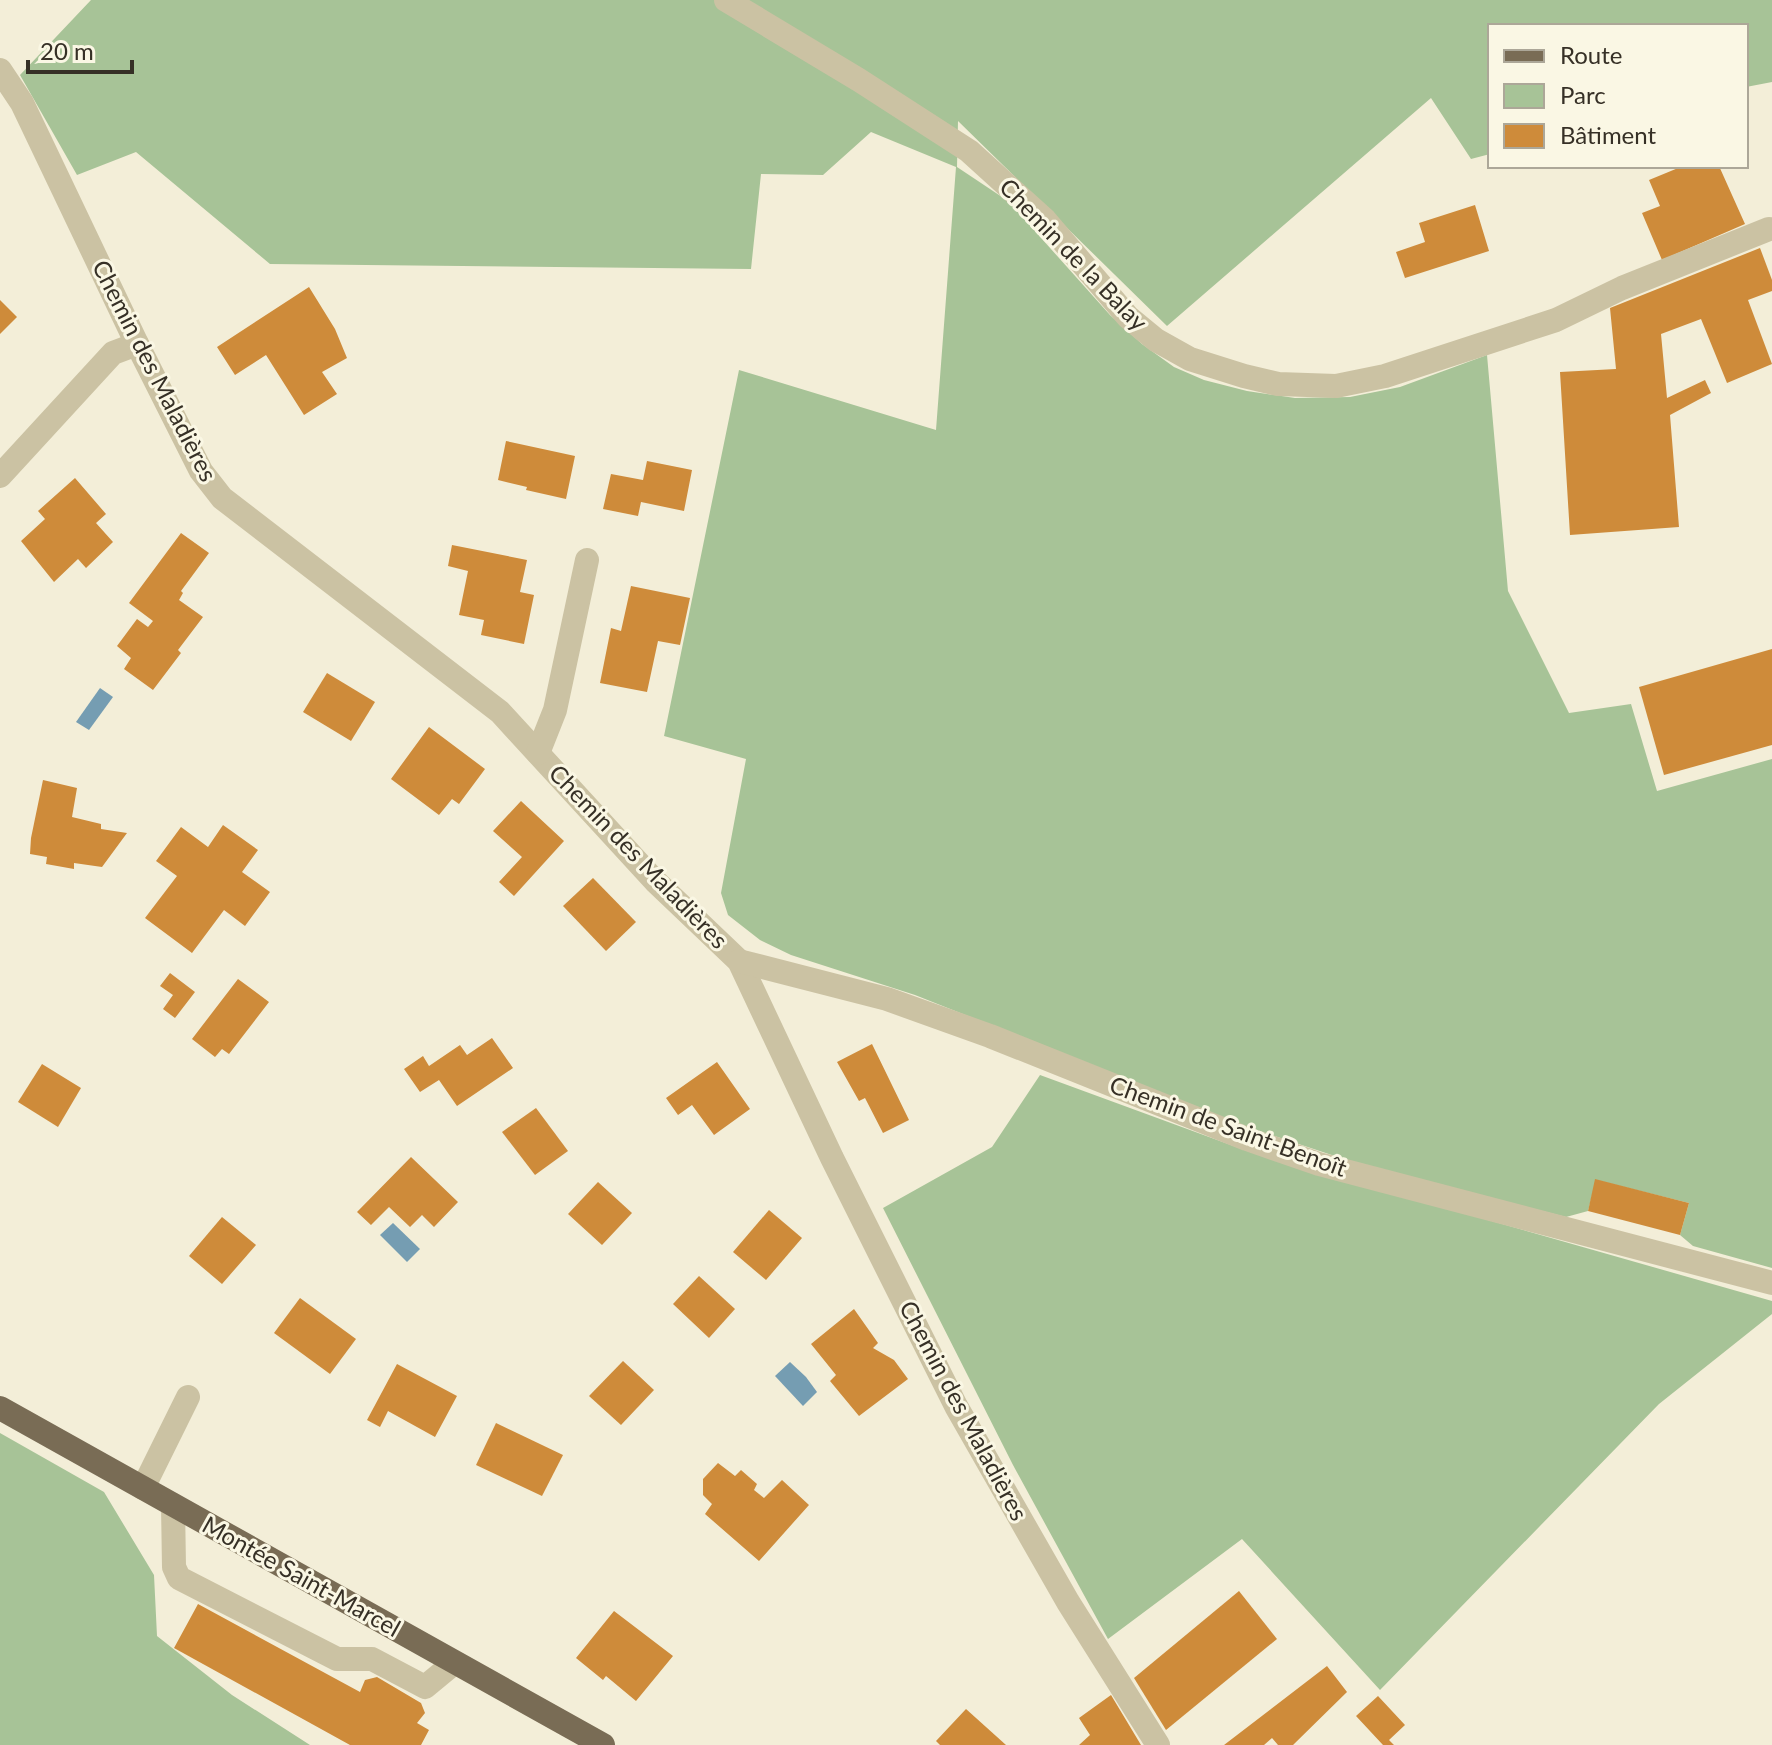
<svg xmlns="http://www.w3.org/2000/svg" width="1772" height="1745" font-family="Lato,sans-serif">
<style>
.green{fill:#a7c397}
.water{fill:#759db2}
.building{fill:#ce8b3a}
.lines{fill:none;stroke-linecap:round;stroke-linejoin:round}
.minor{stroke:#cbc2a3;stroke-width:24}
.major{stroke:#796c55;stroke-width:24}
.labels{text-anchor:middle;stroke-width:6;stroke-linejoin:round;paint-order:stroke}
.street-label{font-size:24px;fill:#363026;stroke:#faf7e4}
</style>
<rect width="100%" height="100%" fill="#f3eed8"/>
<g class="green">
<polygon points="91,0 1772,0 1772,82 1746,87 1746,26 1490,26 1490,154 1471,159 1431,98 1167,326 958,121 957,167 1008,201 1110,315 1142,344 1174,367 1204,380 1247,391 1295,398 1350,397 1400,387 1487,355 1508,591 1569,713 1631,704 1657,791 1772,759 1772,1268 1693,1246 1680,1235 1689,1203 1596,1180 1588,1211 1566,1217 1371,1168 1247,1127 915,995 791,955 760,940 728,915 721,893 746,759 664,736 739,370 936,430 956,167 871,132 823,175 761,174 751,269 270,264 136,152 77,175 20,75"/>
<polygon points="1040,1075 1250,1152 1772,1301 1772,1314 1659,1404 1380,1690 1242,1539 1108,1639 1013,1465 883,1208 992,1147"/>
<polygon points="0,1433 104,1492 154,1575 157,1636 232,1695 310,1745 0,1745"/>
</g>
<g class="water">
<polygon points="100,688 113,697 89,730 76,722"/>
<polygon points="393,1223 420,1249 407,1262 380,1235"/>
<polygon points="790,1362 806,1377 817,1392 803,1406 775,1376"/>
</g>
<g class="building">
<polygon points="1683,166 1719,166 1745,224 1662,260 1642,213 1660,206 1649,180"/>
<polygon points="1475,205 1489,251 1405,278 1396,252 1425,242 1419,223"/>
<polygon points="1760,248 1772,280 1772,291 1748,300 1772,364 1727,383 1701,319 1661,334 1667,398 1705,380 1711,393 1670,415 1679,527 1570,535 1560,372 1616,369 1610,308"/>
<polygon points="309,287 335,329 347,358 322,372 337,394 304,415 266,355 235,375 217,347"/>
<polygon points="0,300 17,317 0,334"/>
<polygon points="506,441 575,456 566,499 526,490 527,487 498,480"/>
<polygon points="647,461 692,470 684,511 641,502 638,516 603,509 611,474 643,480"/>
<polygon points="75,478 106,514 96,523 113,542 86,568 78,559 54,582 21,541 45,519 38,511"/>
<polygon points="181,533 209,553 181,591 183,593 179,600 203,617 178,650 181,653 153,690 124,669 131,658 117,646 137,619 148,627 153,621 129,603"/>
<polygon points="452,545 527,560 520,592 534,595 524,644 481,635 484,620 459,615 468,571 448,566"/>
<polygon points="631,586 690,598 680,645 658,641 647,692 600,683 611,628 621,631"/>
<polygon points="1772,649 1772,745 1664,775 1639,687"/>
<polygon points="327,673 375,702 351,741 303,712"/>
<polygon points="429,727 485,769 459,804 452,799 439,815 391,779"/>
<polygon points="43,780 77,788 72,817 101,824 101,829 127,833 102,867 74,863 74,869 46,864 47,857 30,854 31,838"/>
<polygon points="521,801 564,841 514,896 499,882 522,857 493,831"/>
<polygon points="223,825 258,850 242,872 270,892 245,926 224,910 192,953 145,918 177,876 156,861 181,827 208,847"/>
<polygon points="593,878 636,922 606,951 563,906"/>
<polygon points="170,973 195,992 175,1018 163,1009 173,995 160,986"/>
<polygon points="238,979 269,1002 229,1054 222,1049 215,1057 192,1039"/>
<polygon points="492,1038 513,1068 457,1106 439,1080 420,1092 404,1069 423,1056 429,1066 460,1045 467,1055"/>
<polygon points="872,1044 909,1120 883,1133 865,1098 859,1101 837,1062"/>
<polygon points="717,1062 750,1109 714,1135 692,1105 678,1115 666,1098"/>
<polygon points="42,1064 81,1088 58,1127 18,1102"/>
<polygon points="536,1108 568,1151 535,1175 502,1132"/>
<polygon points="411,1157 458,1202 434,1227 422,1215 410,1227 389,1207 371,1225 357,1212"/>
<polygon points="1595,1179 1689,1203 1680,1235 1588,1211"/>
<polygon points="598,1182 632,1213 602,1245 568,1214"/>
<polygon points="769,1210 802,1238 766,1280 733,1252"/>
<polygon points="222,1217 256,1245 222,1284 189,1256"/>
<polygon points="699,1276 735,1309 709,1338 673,1304"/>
<polygon points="300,1298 356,1339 330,1374 274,1333"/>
<polygon points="854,1309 878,1343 873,1348 894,1360 908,1379 859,1416 830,1381 836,1375 811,1344"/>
<polygon points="623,1361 654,1390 621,1425 589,1396"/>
<polygon points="397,1364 457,1396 435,1437 388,1411 380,1427 367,1420"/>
<polygon points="496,1423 563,1455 542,1496 476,1465"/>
<polygon points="718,1463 735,1476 741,1470 757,1484 754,1490 764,1498 782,1480 809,1505 759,1561 705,1514 712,1504 703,1495 703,1479"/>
<polygon points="1239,1591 1277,1639 1166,1730 1134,1678"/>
<polygon points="198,1604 360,1692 365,1680 377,1677 421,1703 425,1713 417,1723 429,1730 421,1745 350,1745 174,1648"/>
<polygon points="614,1611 673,1656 636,1701 606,1676 603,1680 576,1658"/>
<polygon points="1327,1666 1347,1692 1293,1745 1278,1745 1272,1738 1264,1745 1224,1745"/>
<polygon points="1111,1695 1141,1745 1079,1745 1090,1735 1079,1718"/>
<polygon points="1378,1696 1405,1725 1389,1740 1394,1745 1383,1745 1356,1716"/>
<polygon points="966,1709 1006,1745 940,1745 936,1741"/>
</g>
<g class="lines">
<g class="minor">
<polyline points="726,0 859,80 969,151 1045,220 1128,317 1156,340 1190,359 1244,376 1278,384 1336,386 1385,376 1556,320 1622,288 1769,229"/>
<polyline points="0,70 22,103 137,344 201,471 222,498 500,712 655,881 739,961 832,1158 956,1406 1068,1602 1158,1745"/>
<polyline points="0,476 113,353 137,344"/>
<polyline points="538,753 555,710 587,560"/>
<polyline points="739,961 887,999 990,1036 1247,1139 1319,1164 1772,1283"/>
<polyline points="143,1488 188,1397"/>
<polyline points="173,1505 174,1567 179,1578 337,1659 372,1659 425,1687 454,1663"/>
</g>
<polyline class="major" points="0,1408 603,1745"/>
</g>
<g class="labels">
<g class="street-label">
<text transform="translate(1073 255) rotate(46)" y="8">Chemin de la Balay</text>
<text transform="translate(154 371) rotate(63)" y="8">Chemin des Maladières</text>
<text transform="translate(638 857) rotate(46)" y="8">Chemin des Maladières</text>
<text transform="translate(1228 1127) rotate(20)" y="8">Chemin de Saint-Benoît</text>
<text transform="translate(963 1411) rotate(62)" y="8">Chemin des Maladières</text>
<text transform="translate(301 1577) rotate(29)" y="8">Montée Saint-Marcel</text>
</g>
</g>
<rect x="1488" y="24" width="260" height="144" fill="#faf7e4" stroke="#aca798" stroke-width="2"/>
<rect x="1504" y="50" width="40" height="12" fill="#796c55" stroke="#aca798" stroke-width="2"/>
<text x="1560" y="64" font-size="24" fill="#363026">Route</text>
<rect x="1504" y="84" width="40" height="24" fill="#a7c397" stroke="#aca798" stroke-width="2"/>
<text x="1560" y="104" font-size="24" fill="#363026">Parc</text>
<rect x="1504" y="124" width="40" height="24" fill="#ce8b3a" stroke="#aca798" stroke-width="2"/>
<text x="1560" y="144" font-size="24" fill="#363026">Bâtiment</text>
<path d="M28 60v12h104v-12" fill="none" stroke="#363026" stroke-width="4"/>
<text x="40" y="60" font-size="24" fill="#363026" stroke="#faf7e4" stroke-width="6" paint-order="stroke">20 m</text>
</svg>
